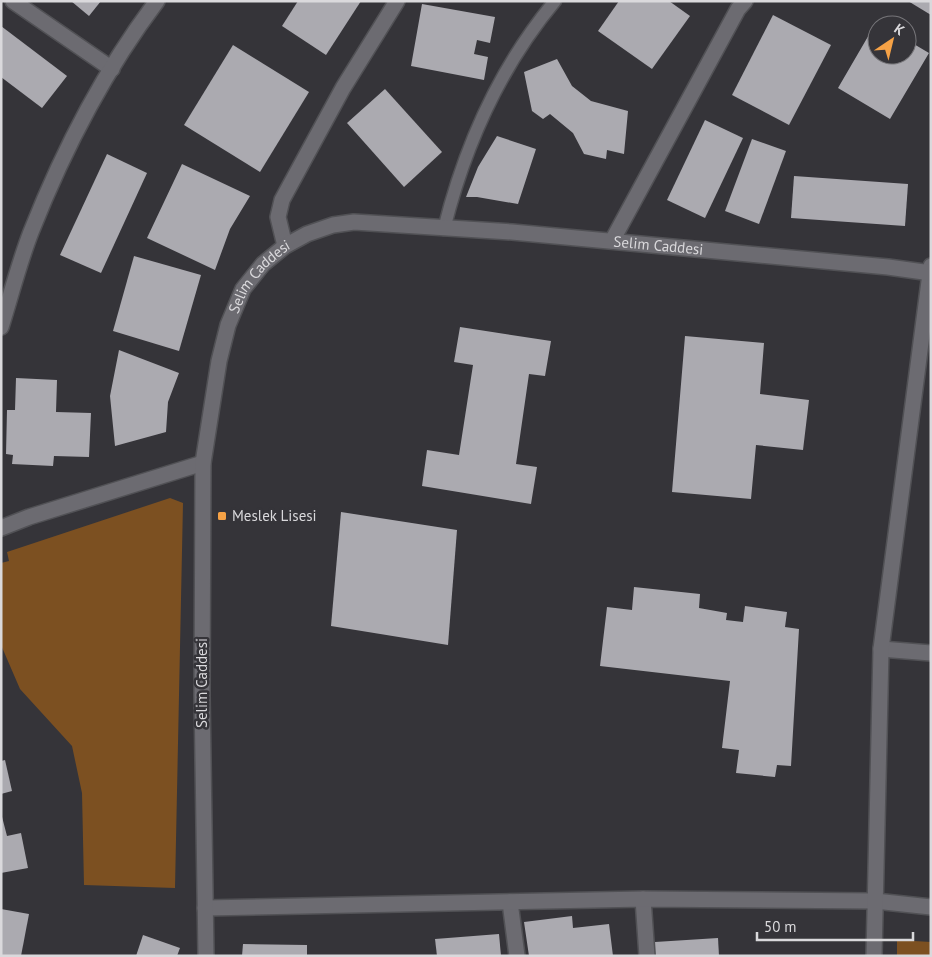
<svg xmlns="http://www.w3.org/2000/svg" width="932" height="957" font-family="'PT Sans',sans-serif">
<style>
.green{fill:#7c5021}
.building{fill:#abaab0}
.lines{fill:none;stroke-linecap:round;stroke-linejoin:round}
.lane-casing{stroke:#515155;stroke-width:15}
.street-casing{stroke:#515155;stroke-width:18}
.secondary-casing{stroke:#515155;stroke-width:18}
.lane{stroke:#6c6b71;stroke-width:12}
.street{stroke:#6c6b71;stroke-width:15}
.secondary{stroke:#6c6b71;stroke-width:15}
.poi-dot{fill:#f6a246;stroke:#353439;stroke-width:2}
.labels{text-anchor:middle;stroke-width:5;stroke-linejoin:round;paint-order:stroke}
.street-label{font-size:15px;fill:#dad9dc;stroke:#353439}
.poi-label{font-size:15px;fill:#dad9dc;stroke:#353439;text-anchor:start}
</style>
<rect width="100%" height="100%" fill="#353439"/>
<g class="green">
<polygon points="170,498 183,503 175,888 84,885 82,793 72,746 20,689 1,645 1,563 9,561 7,552"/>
<polygon points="897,940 931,942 931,956 897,956"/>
</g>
<g class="building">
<polygon points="71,1 101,1 89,16"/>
<polygon points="298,1 361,1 326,55 282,26"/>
<polygon points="619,1 669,1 690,16 652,69 598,31"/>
<polygon points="908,1 931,1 931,15"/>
<polygon points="422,4 495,17 490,43 477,40 474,54 488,57 484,80 411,66"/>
<polygon points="773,15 831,45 789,125 732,95"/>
<polygon points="877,21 882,25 877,25 877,55 907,55 907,40 929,53 890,119 838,88"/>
<polygon points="1,26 67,76 42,108 1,77"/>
<polygon points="233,45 309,92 260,172 184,125"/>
<polygon points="557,59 572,86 591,101 628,111 624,154 607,150 606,159 584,154 573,133 550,114 543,119 532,111 524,72"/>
<polygon points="385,89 442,152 404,187 347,123"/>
<polygon points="705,120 743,138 705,218 667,200"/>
<polygon points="497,136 536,149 518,204 477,197 466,197 478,167"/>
<polygon points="752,139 786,151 759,224 725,211"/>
<polygon points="107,154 147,173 101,273 60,255"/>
<polygon points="182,164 250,196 230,229 215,270 147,238"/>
<polygon points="794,176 908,184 905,226 791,218"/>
<polygon points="134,256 201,275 179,351 113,331"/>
<polygon points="460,327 551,341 545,376 529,374 516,464 537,467 531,504 422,486 427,450 459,455 473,365 454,362"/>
<polygon points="685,336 764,343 760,394 809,400 803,450 756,445 751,499 672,492"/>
<polygon points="119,350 179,373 168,402 166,432 115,446 110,396"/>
<polygon points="16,378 57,380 56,412 91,413 89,457 54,456 53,466 12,464 13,455 6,454 7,410 15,410"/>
<polygon points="341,512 457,530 448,645 331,626"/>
<polygon points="634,587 700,594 699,608 727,613 726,620 743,622 745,606 787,612 785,627 799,629 791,766 777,765 775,777 736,773 739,750 722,748 730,681 600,666 607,607 632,610"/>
<polygon points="5,760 12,791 1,794 1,761"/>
<polygon points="1,813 7,836 21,833 28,868 1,873"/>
<polygon points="1,909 29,914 21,956 1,956"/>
<polygon points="572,916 573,928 609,924 613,956 529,956 524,922"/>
<polygon points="499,934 501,956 437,956 435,939"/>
<polygon points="143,935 180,948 177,956 136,956"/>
<polygon points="718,938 719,956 655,956 655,942"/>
<polygon points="243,944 307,945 307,956 242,956"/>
</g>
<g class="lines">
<defs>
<path id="lane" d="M444,229C465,145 499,68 555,1"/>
<g id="street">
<polyline points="13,1 112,69"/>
<polyline points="612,241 738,9 745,1"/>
<polyline points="285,246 278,217 282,200 343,88 397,1"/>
<path d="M1,327C11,295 19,263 31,232C63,151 104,71 157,1"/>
<polyline points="1,528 29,517 203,463"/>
<polyline points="881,649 931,653"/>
<polyline points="643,899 647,956"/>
<polyline points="510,902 517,956"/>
<polyline points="205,908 643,899 875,901 931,907"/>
<polyline points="874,956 881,649 931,266"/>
</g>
<g id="secondary">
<path id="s1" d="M206,956L202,695L203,463L219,361L228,325L243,289L263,264L285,246L307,234L333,225L354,222L512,232L888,267L931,273"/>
</g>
</defs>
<use href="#lane" class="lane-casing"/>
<use href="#street" class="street-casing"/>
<use href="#secondary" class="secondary-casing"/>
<use href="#lane" class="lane"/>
<use href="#street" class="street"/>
<use href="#secondary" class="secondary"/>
</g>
<rect class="poi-dot" x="217" y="511" width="10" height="10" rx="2.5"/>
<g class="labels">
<g class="street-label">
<text dy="5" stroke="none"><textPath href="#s1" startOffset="1112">Selim Caddesi</textPath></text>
<text dy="5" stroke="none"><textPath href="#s1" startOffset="692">Selim Caddesi</textPath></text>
<text transform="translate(202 683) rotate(-90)" y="5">Selim Caddesi</text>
</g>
<g class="poi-label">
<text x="232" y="521">Meslek Lisesi</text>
</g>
</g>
<rect width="932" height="957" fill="none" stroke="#dad9dc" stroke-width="5"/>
<g transform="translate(892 40) rotate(35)"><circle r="24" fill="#353439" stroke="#77767a"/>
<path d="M0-4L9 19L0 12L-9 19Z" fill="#f6a246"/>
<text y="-8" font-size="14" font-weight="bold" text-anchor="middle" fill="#dad9dc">K</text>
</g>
<path d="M757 932v8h156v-8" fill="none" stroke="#dad9dc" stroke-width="2.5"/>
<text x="764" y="932" font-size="15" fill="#dad9dc" stroke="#353439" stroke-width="4" paint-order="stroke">50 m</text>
</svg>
